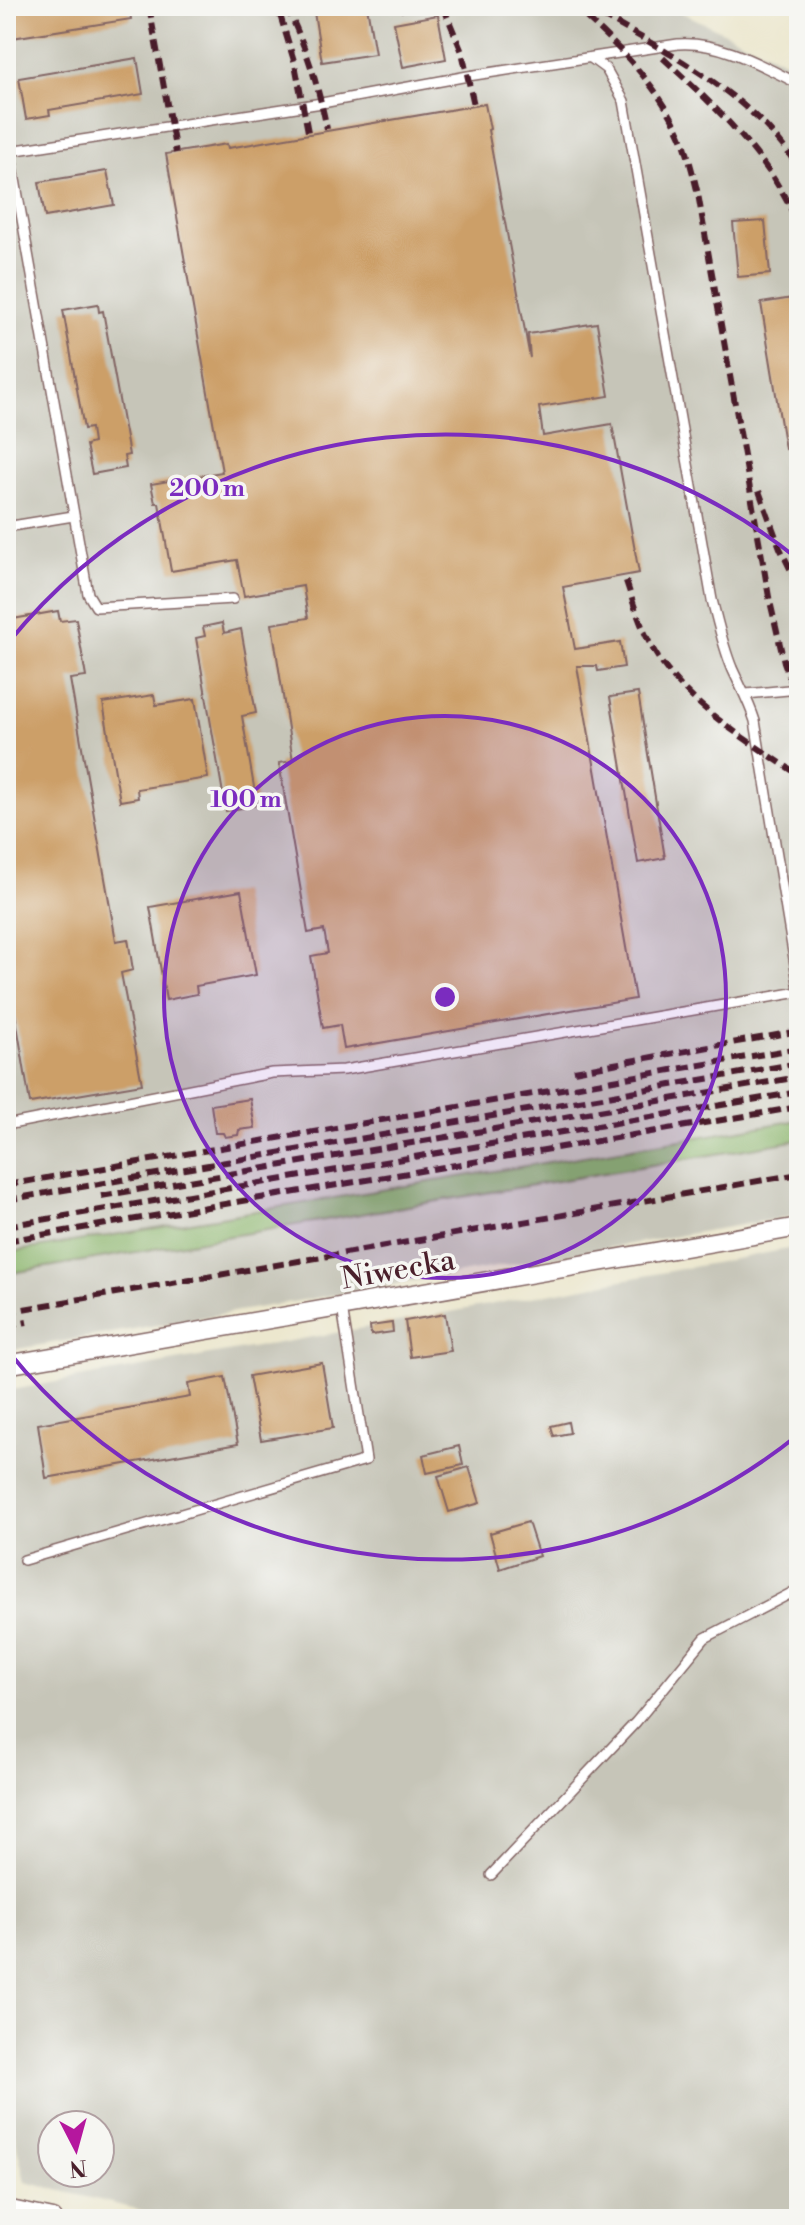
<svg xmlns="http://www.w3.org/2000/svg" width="805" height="2225" font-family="'Libre Bodoni',serif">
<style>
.industrial{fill:#c6c5b8;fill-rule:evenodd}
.forest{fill:#87b268;stroke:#68684a;stroke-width:2}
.building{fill:#cc9f67}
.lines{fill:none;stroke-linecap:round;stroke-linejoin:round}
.lane-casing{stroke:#836564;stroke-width:12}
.street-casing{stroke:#836564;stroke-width:21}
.lane{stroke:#fff;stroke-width:9}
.street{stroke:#fff;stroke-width:18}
.rail{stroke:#4a1f2b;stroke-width:6;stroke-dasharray:12 6;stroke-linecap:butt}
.ring{fill:none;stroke:#7b2cbf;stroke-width:4}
.labels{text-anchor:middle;stroke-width:7;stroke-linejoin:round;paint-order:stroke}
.street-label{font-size:30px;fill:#4a1f2b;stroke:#f6f6f2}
.centre{fill:#7b2cbf;stroke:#f6f6f2;stroke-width:4}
.ring-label{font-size:24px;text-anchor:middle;font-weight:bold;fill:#7b2cbf;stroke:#f6f6f2;stroke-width:7;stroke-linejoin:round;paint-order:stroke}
</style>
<rect width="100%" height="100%" fill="#f6f6f2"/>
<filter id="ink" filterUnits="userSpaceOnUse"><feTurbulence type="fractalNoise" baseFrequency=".0125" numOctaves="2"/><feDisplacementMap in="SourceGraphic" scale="16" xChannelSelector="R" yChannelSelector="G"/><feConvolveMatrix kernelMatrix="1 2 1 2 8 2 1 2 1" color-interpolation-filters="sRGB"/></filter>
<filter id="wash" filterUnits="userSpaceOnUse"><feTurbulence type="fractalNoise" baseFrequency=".006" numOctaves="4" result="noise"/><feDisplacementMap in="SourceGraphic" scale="32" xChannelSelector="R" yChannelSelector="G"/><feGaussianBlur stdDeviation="1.8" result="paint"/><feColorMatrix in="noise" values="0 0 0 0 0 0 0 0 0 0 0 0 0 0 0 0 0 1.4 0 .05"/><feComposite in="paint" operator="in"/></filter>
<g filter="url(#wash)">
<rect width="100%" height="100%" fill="#ece7ce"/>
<g class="industrial">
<polygon points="6,6 668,6 799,68 799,1215 6,1351"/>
<path d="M799,1247V2219H177L25,2182L9,2109L6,2104V1391L392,1323ZM52,2125H100V2173H52Z"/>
</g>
<polygon class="forest" points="799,1120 799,1140 6,1274 6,1253"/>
<g id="blocks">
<g class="building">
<polygon points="7,6 129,6 131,19 12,38"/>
<polygon points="313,6 367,6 375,54 322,62"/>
<polygon points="438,15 446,59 403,67 394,23"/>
<polygon points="137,58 143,94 49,110 50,115 26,119 19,78"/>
<polygon points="485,104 490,129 488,130 530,358 528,334 597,323 609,396 539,407 543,436 612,424 639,573 563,587 575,649 620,642 624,667 598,671 597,666 577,666 635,999 344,1049 340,1025 323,1028 311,956 328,953 324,930 308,933 279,763 293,761 272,624 308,618 303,586 244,596 237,560 171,571 159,503 155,503 151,484 222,472 166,154 227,144 228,148"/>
<polygon points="107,171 114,205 45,217 39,182"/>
<polygon points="765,221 770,274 738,277 733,223"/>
<polygon points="799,297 799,446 785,449 761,303"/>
<polygon points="98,304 99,312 103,311 129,455 124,456 126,468 92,474 86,445 93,443 91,428 84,429 63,310"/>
<polygon points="11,603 13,619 58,611 60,621 76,619 86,677 70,679 116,941 128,939 133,970 121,973 142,1084 30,1103 9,977 6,977 6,923 10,922 6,897 6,604"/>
<polygon points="222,623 224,633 241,629 256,713 242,716 257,805 226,811 196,638 205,636 203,627"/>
<polygon points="638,693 665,858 638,863 610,697"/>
<polygon points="154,695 156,705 195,699 208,778 137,789 138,798 120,801 103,703"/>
<polygon points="241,891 256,975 196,986 197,994 166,1000 150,907"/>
<polygon points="250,1099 255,1128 239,1130 238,1135 225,1137 223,1133 215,1133 211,1105"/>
<polygon points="445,1314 451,1351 410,1357 405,1321"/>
<polygon points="392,1323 393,1332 371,1335 370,1326"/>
<polygon points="322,1363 333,1428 261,1440 249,1376"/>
<polygon points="225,1377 238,1444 46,1478 38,1424 190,1397 188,1384"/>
<polygon points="568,1422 570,1433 554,1436 551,1426"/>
<polygon points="459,1446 463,1465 427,1473 423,1455"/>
<polygon points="469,1467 480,1503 449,1512 438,1476"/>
<polygon points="528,1522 539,1556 500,1569 490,1533"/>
</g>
</g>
</g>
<g filter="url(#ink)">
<use href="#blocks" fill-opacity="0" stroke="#836564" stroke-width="2"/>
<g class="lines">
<defs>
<g id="lane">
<path d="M591,58L606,69L624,101L712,600C718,623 723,646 732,668C740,686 749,702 755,721L799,989"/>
<polyline points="6,128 88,594 96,607 233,599"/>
<path d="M10,151L322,103L468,76L678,44C721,41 762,66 799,84"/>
<polyline points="6,527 73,516"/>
<polyline points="746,694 799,689"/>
<polyline points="6,1125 272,1073 344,1070 799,992"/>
<polyline points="24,1560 366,1460 342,1307"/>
<polyline points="491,1875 636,1722 705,1638 799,1589"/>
</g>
<g id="street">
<polyline points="6,1365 799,1227"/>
<polyline points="6,2209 53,2219"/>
</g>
</defs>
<use href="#lane" class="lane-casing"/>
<use href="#street" class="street-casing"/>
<use href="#lane" class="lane"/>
<use href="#street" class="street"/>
<g class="rail">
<polyline points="149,6 176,153"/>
<path d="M286,6C306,46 318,85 327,129"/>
<polyline points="400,6 404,11"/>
<polyline points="443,6 462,52 474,105"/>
<path d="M573,6C617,44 664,90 685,146C690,162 694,178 698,194L769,597L784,662L799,704"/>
<path d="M585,6C662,50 751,91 799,169"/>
<polyline points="280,15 295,64 308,132"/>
<path d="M663,58C715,107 773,159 799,228"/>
<polyline points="759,491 780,548 799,587"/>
<path d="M626,581C636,611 645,641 664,666C696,710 754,745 799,775"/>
<polyline points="574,1071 799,1031"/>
<polyline points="6,1185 799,1048"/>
<polyline points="101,1196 799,1077"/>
<polyline points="6,1200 799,1063"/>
<polyline points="6,1226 799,1092"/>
<polyline points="6,1241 799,1107"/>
<polyline points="6,1312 799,1174"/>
<polyline points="6,1326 27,1322"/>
</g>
</g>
</g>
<circle cx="445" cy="997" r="281" fill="#7b2cbf" fill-opacity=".12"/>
<g class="ring">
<circle cx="445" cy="997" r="281"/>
<path d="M799 1434A562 562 0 0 1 8 1351M8 643A562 562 0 0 1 799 560"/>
</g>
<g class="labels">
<g class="street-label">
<text transform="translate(398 1269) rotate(-10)" y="10">Niwecka</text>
</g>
</g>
<circle cx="445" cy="997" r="12" class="centre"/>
<g class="ring-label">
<text x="207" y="496">200 m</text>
<text x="246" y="807">100 m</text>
</g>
<rect width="805" height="2225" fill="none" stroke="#f6f6f2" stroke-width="32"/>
<g transform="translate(76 2149) rotate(174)"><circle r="38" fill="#f6f6f2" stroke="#b1a0a2" stroke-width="2"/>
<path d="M0-6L14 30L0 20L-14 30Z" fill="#b5179e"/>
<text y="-12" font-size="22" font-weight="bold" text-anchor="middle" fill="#4a1f2b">N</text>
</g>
</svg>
